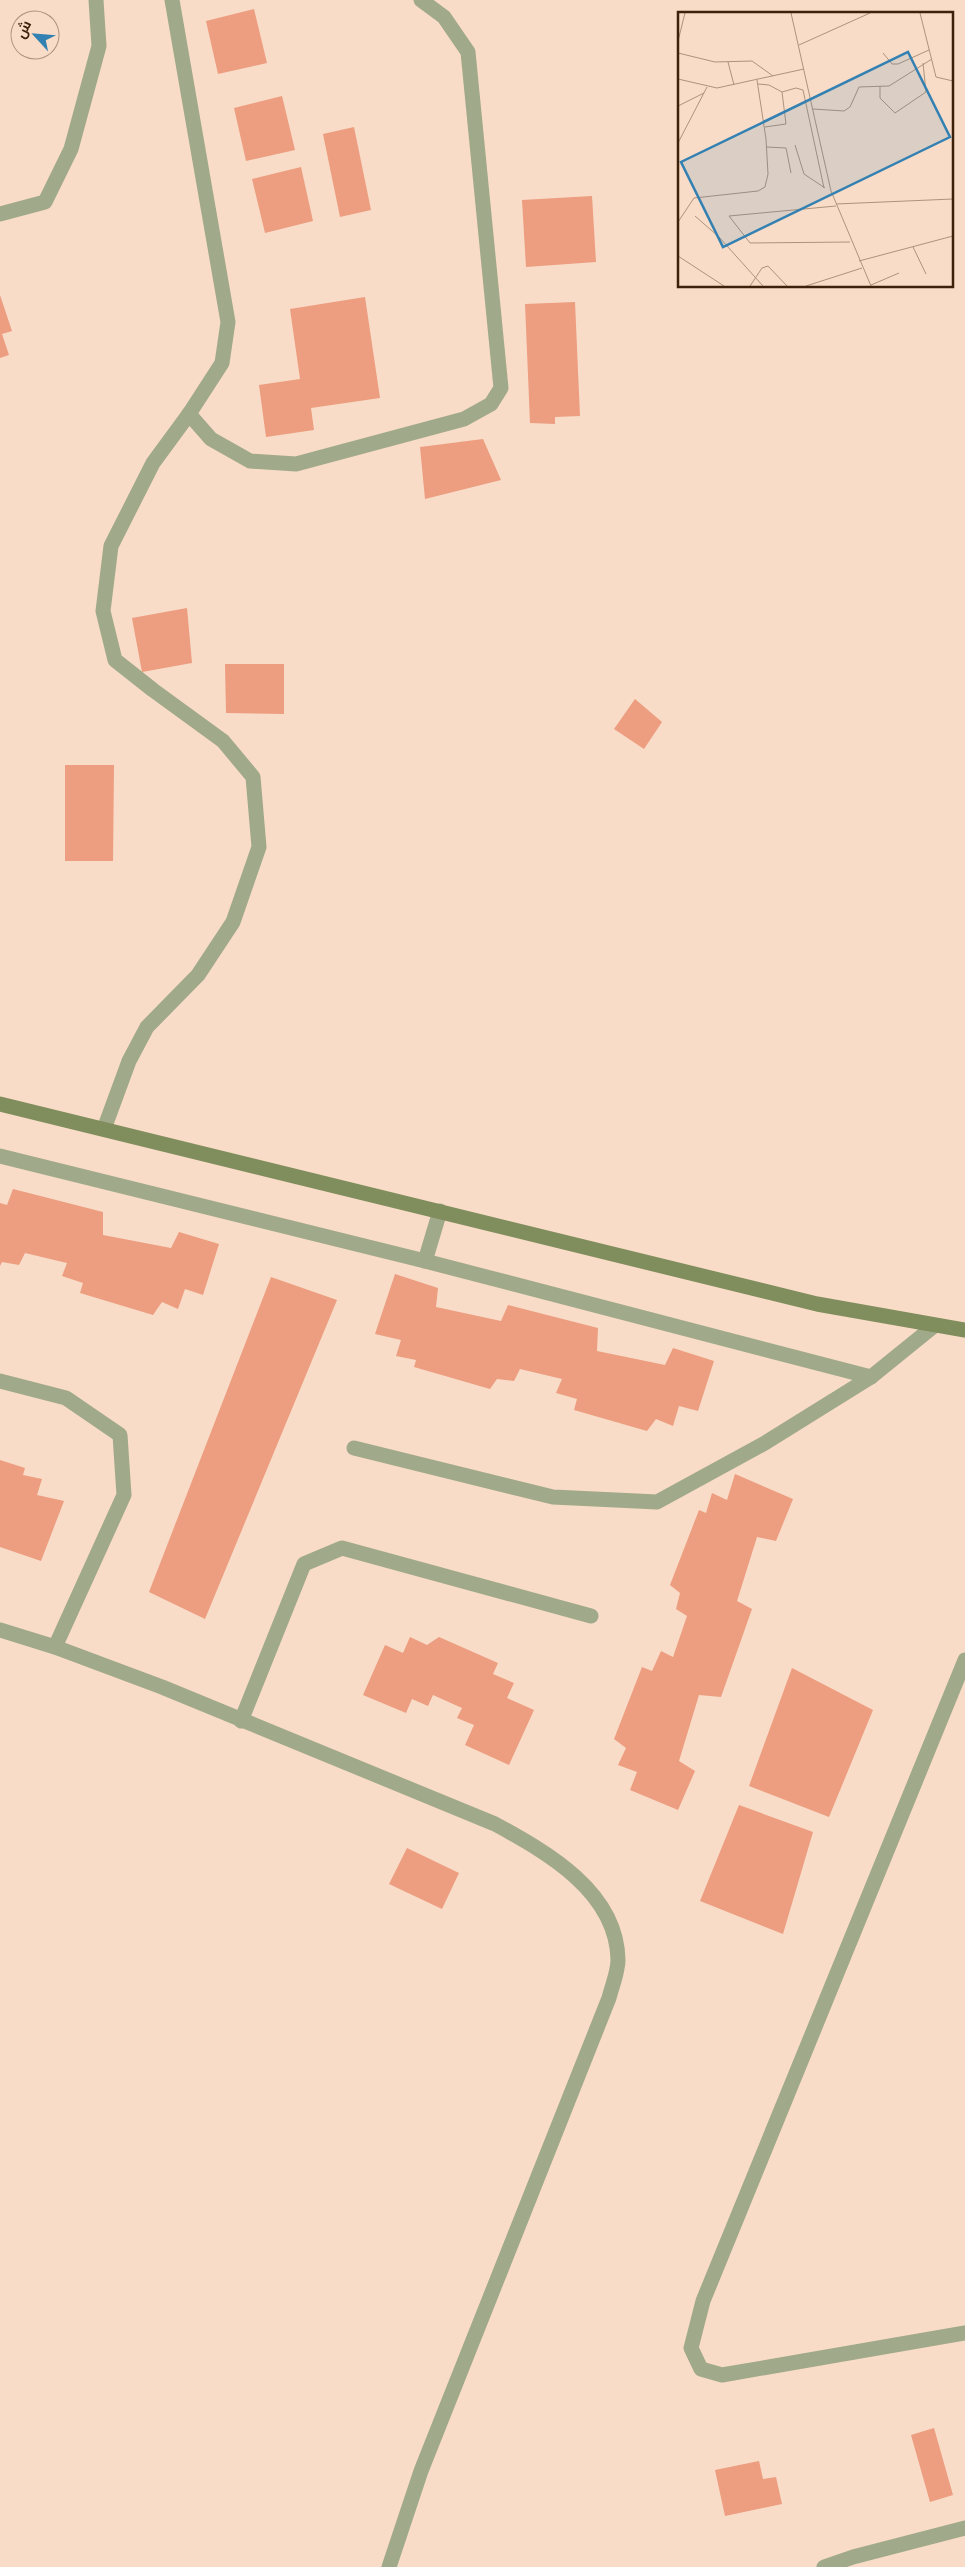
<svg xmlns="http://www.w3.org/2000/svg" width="965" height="2567" font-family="'Varela Round',Cairo,sans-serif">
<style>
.building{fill:#ed9d80}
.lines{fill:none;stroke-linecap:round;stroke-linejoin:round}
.street{stroke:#a0a989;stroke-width:15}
.secondary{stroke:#808d5c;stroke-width:15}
.inset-road{fill:none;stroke:#ad927c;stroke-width:1}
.view{fill:#3381b3;fill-opacity:0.15;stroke:#3381b3;stroke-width:2.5}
.inset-edge{fill:none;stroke:#3c220b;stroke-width:2.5}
</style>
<rect width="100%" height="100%" fill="#f8dcc7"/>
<g class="building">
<polygon points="254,9 267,63 218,74 206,21"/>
<polygon points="282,96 295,150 246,161 234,108"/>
<polygon points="354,127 371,210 340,217 323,134"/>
<polygon points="301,167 313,221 265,233 252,179"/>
<polygon points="592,196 596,262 526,267 522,200"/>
<polygon points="0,295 12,331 2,334 9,355 0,358"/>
<polygon points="365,297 380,398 311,408 314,430 266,437 259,385 300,379 290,309"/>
<polygon points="575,302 580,416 555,417 555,424 530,423 525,304"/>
<polygon points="483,439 501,480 425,499 420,447"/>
<polygon points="187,608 192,663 142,672 132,618"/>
<polygon points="225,664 284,664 284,714 226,713"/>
<polygon points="635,699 662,722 644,749 614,729"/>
<polygon points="65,765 114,765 113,861 65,861"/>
<polygon points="13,1189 103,1212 103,1235 171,1248 179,1232 219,1244 203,1295 185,1289 178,1309 162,1302 153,1315 80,1293 83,1283 62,1276 67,1263 25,1253 19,1265 2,1262 0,1266 0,1203 7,1205"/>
<polygon points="395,1274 438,1288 436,1307 501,1321 508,1305 598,1328 597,1351 665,1365 673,1348 714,1361 698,1411 679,1406 673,1426 656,1419 647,1431 574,1410 577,1399 556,1393 562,1379 520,1369 514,1381 497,1379 490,1389 414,1367 416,1360 396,1356 401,1340 375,1334"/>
<polygon points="271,1277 337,1300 205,1619 149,1592"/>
<polygon points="0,1460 25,1468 23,1475 42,1479 37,1495 64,1501 41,1561 0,1547"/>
<polygon points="735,1474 793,1499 776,1541 757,1537 737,1601 752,1609 721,1697 699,1695 679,1761 695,1771 678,1810 630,1790 637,1772 618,1765 626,1748 614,1739 642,1667 652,1671 661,1651 673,1657 687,1616 676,1609 680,1593 670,1585 699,1510 706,1513 712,1493 727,1500"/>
<polygon points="410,1637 427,1645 439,1637 498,1663 493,1674 514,1683 507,1698 534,1710 509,1765 465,1745 474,1725 457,1718 462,1708 433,1695 428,1706 412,1699 406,1713 363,1695 385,1645 403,1653"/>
<polygon points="792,1668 873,1710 829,1817 749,1786"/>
<polygon points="739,1805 813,1832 783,1934 700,1901"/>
<polygon points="407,1848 459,1873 442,1909 389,1884"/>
<polygon points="934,2428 953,2495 930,2502 911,2435"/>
<polygon points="759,2461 763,2479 776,2477 782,2504 725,2516 715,2470"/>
</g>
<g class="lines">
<g class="street">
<polyline points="0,214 45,202 71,149 99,46 96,0"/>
<polyline points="189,414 211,439 250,461 296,464 464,419 491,404 501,388 468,52 444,17 421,0"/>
<polyline points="104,1129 129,1061 147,1027 198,975 233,922 259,847 253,777 223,741 153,690 115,660 103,611 111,546 153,463 189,414 222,363 228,322 172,0"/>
<polyline points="0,1156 425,1261 871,1377"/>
<polyline points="425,1261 440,1211"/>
<polyline points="0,1381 66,1398 120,1435 124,1495 55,1647"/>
<polyline points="354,1448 553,1497 657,1502 765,1443 871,1377 934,1326"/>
<path d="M0,1630L55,1647L162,1687L495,1824C548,1853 617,1892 618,1960C618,1972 612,1986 609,1998L421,2471L389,2567"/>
<polyline points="965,1660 703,2301 691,2348 701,2369 722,2375 965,2333"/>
<polyline points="241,1721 304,1564 342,1548 591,1616"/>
<polyline points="824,2567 853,2557 965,2528"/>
</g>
<polyline class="secondary" points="0,1104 817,1304 965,1330"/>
</g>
<g transform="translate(678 12)">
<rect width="275" height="275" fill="#f8dcc7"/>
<path class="inset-road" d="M113,1L153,179L193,274M242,1L258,65L275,69M0,29L7,1M121,33L192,1M0,41L37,50L74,49L95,64M205,41L214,52H220L251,38M50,50L56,73M0,67L39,76L126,57M80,72L91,73L104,80L118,76L125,78L146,176M202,74V86L217,101L248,80L245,51M0,94L26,81M135,97L166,99L172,95L181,75L211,74L254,47M87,115L108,112L104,80M0,131L29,75M117,133L126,162L147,176M88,135L108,136L113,161M158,192L275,187M158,194L51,204L72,231L172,230M17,204L41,225L85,274M0,210L16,186L80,179L87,175L90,162L88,127L79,68M235,235L248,262M0,244L46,274M181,249L275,224M193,273L221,261M72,274L84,256L90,254L109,274M128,274L184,256"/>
<path class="view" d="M230,40L272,125L45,235L3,150Z"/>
<rect width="275" height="275" class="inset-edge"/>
</g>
<g transform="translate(35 35) rotate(296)"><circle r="24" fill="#f8dcc7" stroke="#ad927c"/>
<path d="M0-4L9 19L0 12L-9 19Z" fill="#3381b3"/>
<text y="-8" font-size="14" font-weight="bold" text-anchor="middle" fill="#3c220b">ش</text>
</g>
</svg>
